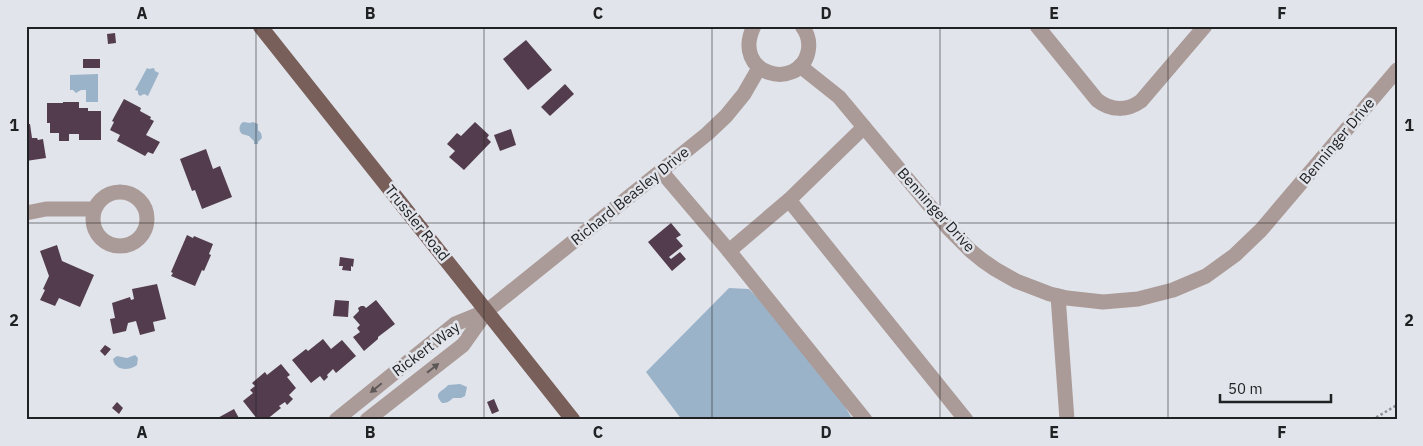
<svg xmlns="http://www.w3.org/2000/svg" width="1423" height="446" font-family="'IBM Plex Sans',sans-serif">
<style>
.water{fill:#9bb3c9}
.building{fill:#523c4d}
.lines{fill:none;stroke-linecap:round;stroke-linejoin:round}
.path{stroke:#8d8f94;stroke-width:2.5;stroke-dasharray:2.5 2.5;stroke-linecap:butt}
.minor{stroke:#aa9b98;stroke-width:15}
.major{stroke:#795f5a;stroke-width:15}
.oneway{fill:#5e5858}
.grid{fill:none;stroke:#202123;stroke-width:1;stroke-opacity:0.55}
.labels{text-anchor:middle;stroke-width:5;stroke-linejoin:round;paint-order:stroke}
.street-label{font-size:15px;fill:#202123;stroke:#e1e4ea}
.neatline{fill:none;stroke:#202123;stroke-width:2}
.grid-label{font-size:16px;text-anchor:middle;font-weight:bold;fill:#202123}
</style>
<rect width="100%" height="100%" fill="#e1e4ea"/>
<g class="water">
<polygon points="147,68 149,69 154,68 155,71 159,73 148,96 144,94 140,96 138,94 138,91 135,90"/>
<polygon points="98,74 98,102 86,102 86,90 81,90 76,93 73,90 70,90 70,75"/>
<path d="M243,122L250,123L253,122L258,124V130L261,133L262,138L258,142V144H254V141L249,136L242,134C238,130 239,125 243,122Z"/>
<polygon points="729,288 749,289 815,357 853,420 682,420 646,372"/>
<path d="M135,355L138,358L137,365C129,371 115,371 113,359L117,356L127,358Z"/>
<path d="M460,384L467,387L465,396L461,398H453C449,402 447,403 442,403C432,392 443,392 448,385Z"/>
</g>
<g class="building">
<polygon points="115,33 116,43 108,44 107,34"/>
<polygon points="526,40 552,70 528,90 503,59"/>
<rect x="83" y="59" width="17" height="9"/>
<polygon points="565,84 574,94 550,116 541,107"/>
<polygon points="124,99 141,108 140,111 151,117 150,119 154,121 146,135 160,142 153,154 148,152 145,156 117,141 120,135 110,130 114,122 112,121"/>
<polygon points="63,102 79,102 79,108 88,108 88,111 101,111 101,140 79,140 79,134 69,134 69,141 59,141 59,133 50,133 50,123 47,123 47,103 63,103"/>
<polygon points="475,122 489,135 487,138 491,142 464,170 449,157 455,151 447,144 457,133 461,136"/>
<polygon points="26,124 30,124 32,138 37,138 38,140 43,139 46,158 26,161"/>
<polygon points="511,129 516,145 500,151 494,135"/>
<polygon points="206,149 213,169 220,166 232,197 202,209 195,190 192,191 180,159"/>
<polygon points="671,223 681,235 676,238 683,246 669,257 671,259 680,252 686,259 672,271 648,242"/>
<polygon points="187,235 193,238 194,236 213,244 209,254 211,255 204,271 202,270 195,286 171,276 173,273 171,272"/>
<polygon points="57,245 62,261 94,275 80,307 59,298 55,306 40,300 45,290 43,289 49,276 40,251"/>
<polygon points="340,257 354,259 353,267 351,266 351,271 342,270 343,266 339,266"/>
<polygon points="157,284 166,319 153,322 155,331 140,335 136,321 128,323 126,331 113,334 110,319 115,318 112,303 130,297 131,300 134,299 132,289"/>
<polygon points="335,300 349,301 348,317 333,316"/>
<polygon points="376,300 395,324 378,337 378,339 364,351 353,337 360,332 357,328 360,325 353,317 359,311 358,308 361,306 364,306 366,308"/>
<polygon points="323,339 331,349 342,340 356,356 336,373 333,369 327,375 328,377 324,381 320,376 311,383 292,360 306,349 308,351"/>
<polygon points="105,345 111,349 105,356 100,351"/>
<polygon points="281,364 290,375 287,377 296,388 289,395 293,399 287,405 285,402 279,406 281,408 266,420 258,420 243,401 253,393 250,390 255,386 252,383 265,372 267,375"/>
<polygon points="494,399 499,411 492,414 487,402"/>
<polygon points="117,402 123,408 119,414 112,408"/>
<polygon points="234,409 240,420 214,420"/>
</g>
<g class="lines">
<polyline class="path" points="1372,420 1397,405"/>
<g class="minor">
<path d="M754,26C730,75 799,92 808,52C810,43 808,34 802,26"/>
<path d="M1037,26L1097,100C1111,111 1127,111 1141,101L1205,26"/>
<polyline points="800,66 839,97 949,229 971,251 982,260 995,269 1016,281 1050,294 1067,298 1103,302 1138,299 1173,290 1206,276 1235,255 1261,230 1397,70"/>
<polyline points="864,127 789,200 966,420"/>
<polyline points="661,171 729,251 789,200"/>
<circle cx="120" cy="219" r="27"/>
<polyline points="26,213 46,209 94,209"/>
<polyline points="729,251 865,420"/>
<polyline points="1058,296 1067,420"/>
<polyline points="336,420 455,324 487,311"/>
<polyline points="367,420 463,345 487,311 707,134 726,116 744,94 759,68"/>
</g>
<polyline class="major" points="260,26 573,420"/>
</g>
<defs><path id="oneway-solid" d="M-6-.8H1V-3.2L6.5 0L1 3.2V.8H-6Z" transform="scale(1.25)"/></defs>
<g class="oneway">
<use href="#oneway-solid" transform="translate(433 368) rotate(-38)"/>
<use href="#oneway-solid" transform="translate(376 388) rotate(141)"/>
</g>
<path class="grid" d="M256,26V420M484,26V420M712,26V420M940,26V420M1168,26V420M26,223H1397"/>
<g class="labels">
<g class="street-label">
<text transform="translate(1337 141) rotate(-50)" y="5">Benninger Drive</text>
<text transform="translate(630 196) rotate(-39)" y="5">Richard Beasley Drive</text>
<text transform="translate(936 210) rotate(48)" y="5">Benninger Drive</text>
<text transform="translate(417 223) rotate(51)" y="5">Trussler Road</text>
<text transform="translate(426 349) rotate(-37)" y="5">Rickert Way</text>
</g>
</g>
<rect width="1423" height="446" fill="none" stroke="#e1e4ea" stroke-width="55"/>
<path d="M1220 394v8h111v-8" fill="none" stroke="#202123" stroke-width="2.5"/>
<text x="1228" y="394" font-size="15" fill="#202123" stroke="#e1e4ea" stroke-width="4" paint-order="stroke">50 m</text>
<rect x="28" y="28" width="1368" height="390" class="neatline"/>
<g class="grid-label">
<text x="142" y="19">A</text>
<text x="370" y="19">B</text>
<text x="598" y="19">C</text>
<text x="826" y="19">D</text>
<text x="1054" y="19">E</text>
<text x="1282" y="19">F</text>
<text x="14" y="131">1</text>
<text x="1409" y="131">1</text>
<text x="14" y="326">2</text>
<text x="1409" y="326">2</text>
<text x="142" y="438">A</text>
<text x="370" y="438">B</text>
<text x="598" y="438">C</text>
<text x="826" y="438">D</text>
<text x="1054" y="438">E</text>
<text x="1282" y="438">F</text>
</g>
</svg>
